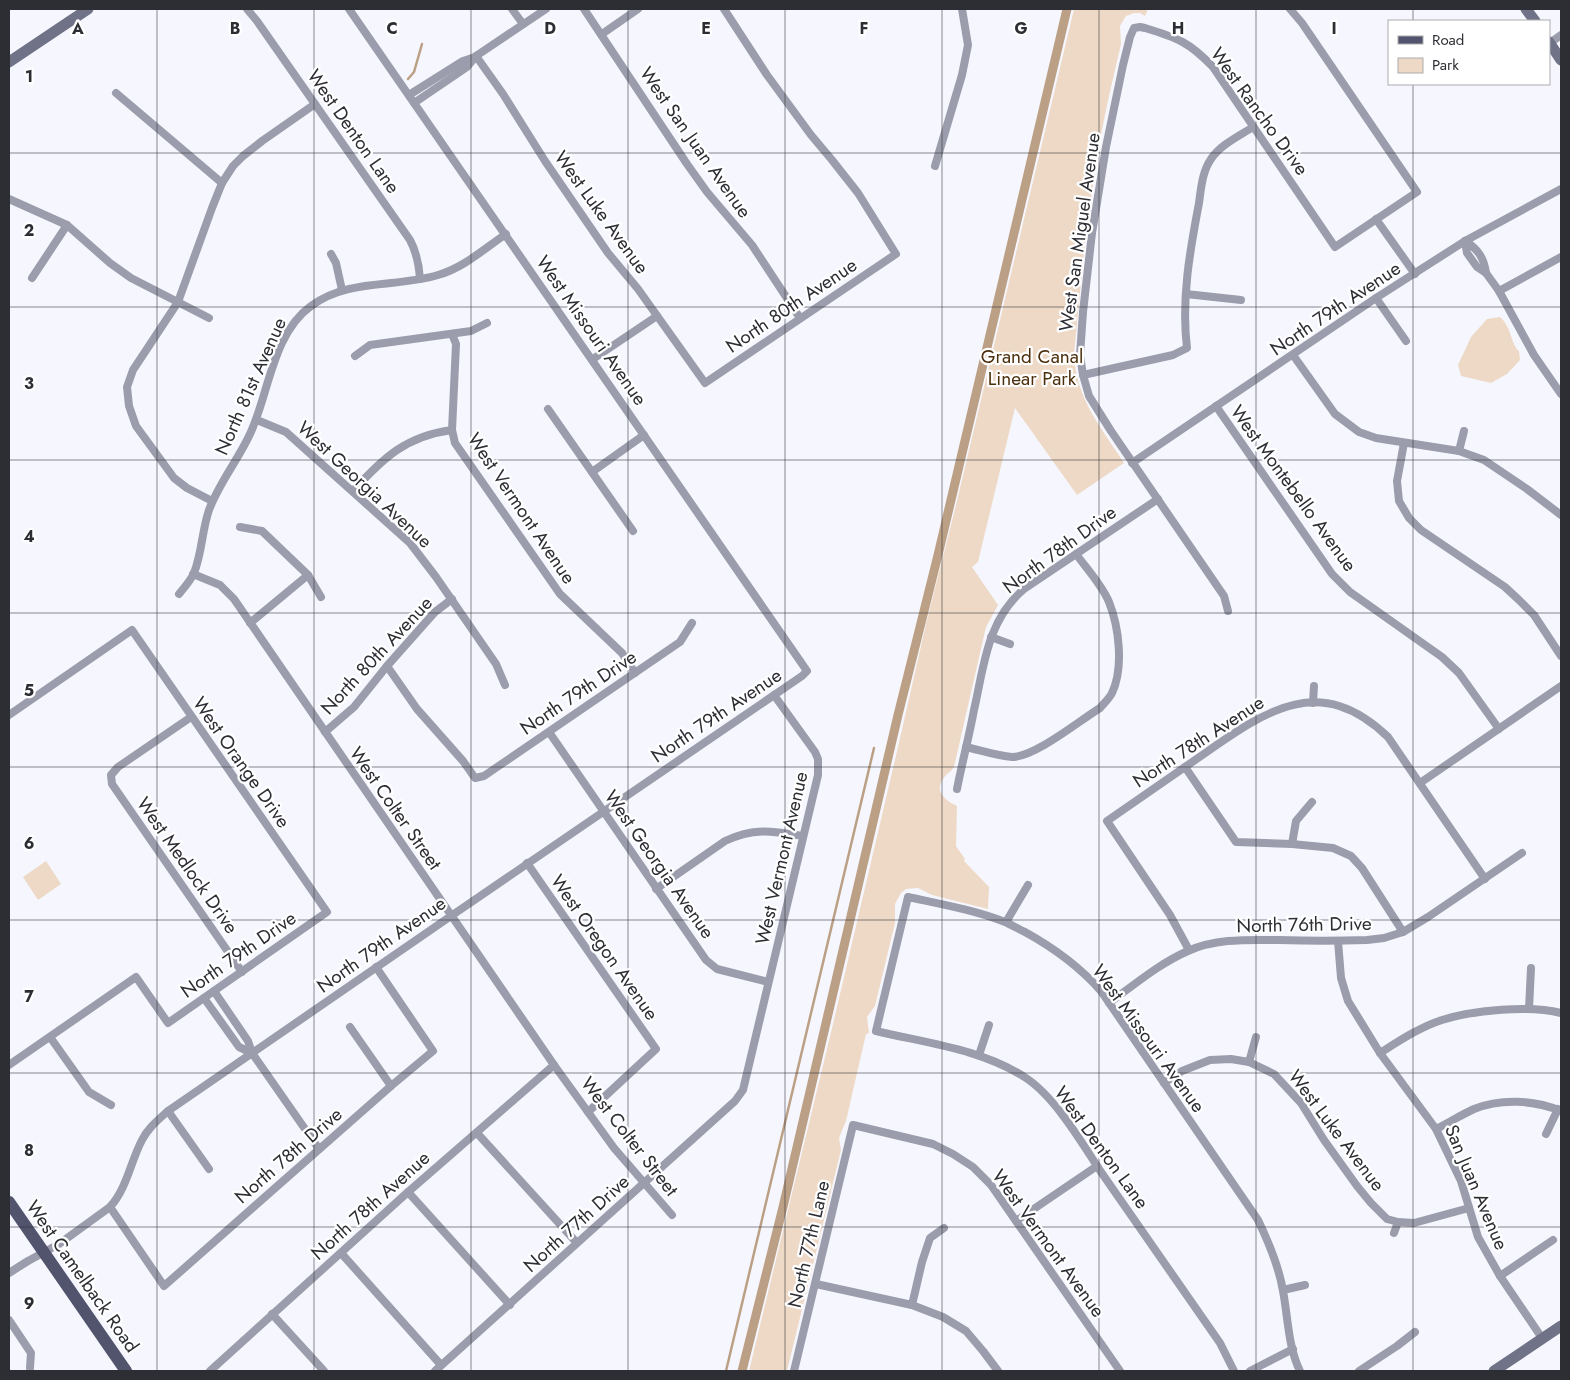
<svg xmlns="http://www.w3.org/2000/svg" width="1570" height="1380" font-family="Jost,sans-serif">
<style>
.green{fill:#edd9c6}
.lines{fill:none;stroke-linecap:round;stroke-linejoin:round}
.stream{stroke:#bba086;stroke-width:2.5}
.canal{stroke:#bba086;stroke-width:9}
.minor{stroke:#9c9dac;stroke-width:8}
.secondary{stroke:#707288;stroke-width:11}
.primary{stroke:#52546d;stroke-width:12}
.grid{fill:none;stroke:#2d2e34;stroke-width:1;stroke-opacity:0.55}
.labels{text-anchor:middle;stroke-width:4.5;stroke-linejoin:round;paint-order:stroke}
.street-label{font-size:19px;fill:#2d2e34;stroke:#fff}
.park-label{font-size:19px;fill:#4c2f0d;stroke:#fff}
.grid-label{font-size:16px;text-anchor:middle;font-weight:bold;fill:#2d2e34;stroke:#fff;stroke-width:4.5;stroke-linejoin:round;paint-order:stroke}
</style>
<rect width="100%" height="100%" fill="#f6f7fe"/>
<g class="green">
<path d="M1074,9H1148L1145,16L1140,13H1134L1126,16L1120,26L1121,44L1109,96L1099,144L1086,232L1074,354C1076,399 1101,427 1124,463L1077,495L1015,408L978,562L972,567L998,605L986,627L954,767C951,772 946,774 943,779C934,792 946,801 957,806L956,846L965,859L964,861L989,887L988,909L932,895L918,888L906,889L901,893L895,904V923L875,1006L867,1017L869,1033L866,1034L846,1121L839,1138L841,1150L787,1371H749L833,1024L898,747L926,624L955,509Z"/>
<path d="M1500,317C1512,327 1510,343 1519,351L1520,360L1507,374L1491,383L1461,376L1458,365L1471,337L1487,319Z"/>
<polygon points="46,861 61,884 38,900 23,877"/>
</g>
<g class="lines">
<g class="stream">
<polyline points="408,79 414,72 422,44"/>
<polyline points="726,1371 874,748"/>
</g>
<polyline class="canal" points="742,1371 783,1207 898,715 938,555 1067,9"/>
<g class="minor">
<path d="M247,9L257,21L410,240C417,253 419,265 420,279"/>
<polyline points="512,9 523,24"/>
<polyline points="584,9 687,164 707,192 752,245 800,318"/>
<polyline points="602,34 638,9"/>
<polyline points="1550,43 1561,35"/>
<polyline points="476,56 503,94 545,161 608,253 638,289 705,383 896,254 858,193 832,160 811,135 767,75 724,9"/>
<polyline points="116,93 222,183"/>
<polyline points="409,95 463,61 475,57"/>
<polyline points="414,103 467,67 476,56 546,9"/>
<polyline points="935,166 962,75 968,45 962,9"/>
<polyline points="9,199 67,225 110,263 131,278 209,318"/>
<polyline points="1376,219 1415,274"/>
<polyline points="1465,241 1467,253 1477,267 1486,273 1499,291 1534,355 1561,394"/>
<path d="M1465,241C1478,249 1484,258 1486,273"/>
<polyline points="331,254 336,263 342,290"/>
<polyline points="32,278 67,225"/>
<polyline points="1499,291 1561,257"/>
<polyline points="1186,294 1241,300"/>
<polyline points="1376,298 1406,341"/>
<polyline points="452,334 456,344 452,430 455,443 560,594 622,653 635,673"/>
<polyline points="1293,355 1335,414 1359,432 1376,438 1459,451 1484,460 1527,489 1561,515"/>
<polyline points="355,356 370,345 471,331 487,323"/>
<polyline points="593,359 657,316"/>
<path d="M1083,375L1173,355L1187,348C1181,300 1190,250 1199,203C1201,189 1202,172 1211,159C1220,145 1239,136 1253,127"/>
<polyline points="1216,406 1332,574 1350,592 1442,657 1459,673 1499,729"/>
<polyline points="548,409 633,531"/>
<polyline points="257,420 286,432 410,543 436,577 496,664 505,685"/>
<polyline points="1404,443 1397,481 1399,501 1409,518 1421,530 1505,587 1519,600 1534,615 1561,656"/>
<polyline points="1459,451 1464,431"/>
<polyline points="1132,463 1376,298 1465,241 1561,189"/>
<polyline points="592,472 644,435"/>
<path d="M353,491C383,458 406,436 452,430"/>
<polyline points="212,501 187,488 174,478 136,426 129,406 127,387 133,370 178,302 212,208 222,183 233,166 243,156 262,141 315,104"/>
<polyline points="240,527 262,531 308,575 321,597"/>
<polyline points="193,574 220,585 234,599 554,1065 614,1148 672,1215"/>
<path d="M179,594C184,588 191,580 194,573C202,553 202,530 209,510C219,483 238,460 250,434C269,394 272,334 311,306C348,278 396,288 438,275C463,268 484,249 506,234"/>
<path d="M1228,611L1224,596L1111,431L1089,396L1083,375L1080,355L1083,312L1092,233L1106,147L1123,65L1130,37L1134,28L1140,27L1145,28C1178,38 1189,42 1213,67L1335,247L1417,192L1302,23L1290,9"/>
<polyline points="250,623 308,575"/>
<polyline points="991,637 1010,644"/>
<polyline points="387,666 417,709 463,761 475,778 484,776 680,642 692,623"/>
<polyline points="1313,703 1314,686"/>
<polyline points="9,715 132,630 327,912 168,1023 136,977 9,1065"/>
<polyline points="191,717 118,767 111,775 112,784 242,972"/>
<polyline points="325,732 354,707 387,666 426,622 435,612 452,599"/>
<polyline points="549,732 706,960 717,969 768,982"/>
<path d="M966,747C980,750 997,756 1012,757C1035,757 1079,721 1100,708C1104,703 1109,699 1112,693C1124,668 1119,627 1109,602C1102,585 1087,569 1076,554"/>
<polyline points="1185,767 1236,842 1292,844 1333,848 1351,856 1362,868 1403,932"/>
<polyline points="1420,783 1561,686"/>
<path d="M957,789C962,763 969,737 974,710C984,666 987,620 1024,589L1158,499"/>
<polyline points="1292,844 1296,821 1312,802"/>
<polyline points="527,863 656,1049 588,1112"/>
<path d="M656,889L725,841C754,827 773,831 803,836"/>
<polyline points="1006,922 1028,885"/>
<polyline points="1338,941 1341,978 1348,1001 1380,1053 1436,1129 1461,1181 1478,1237 1500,1276 1542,1338"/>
<path d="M1189,950L1170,915L1107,821C1137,800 1168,779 1198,758C1263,713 1318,670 1388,737L1485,879"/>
<polyline points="214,991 248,1041 252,1053 319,1149"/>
<polyline points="204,998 239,1047 252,1053"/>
<path d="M1109,1003C1134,985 1160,963 1188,951C1217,938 1249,940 1279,940C1308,941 1337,941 1367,940L1384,938L1403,932L1428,917L1522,853"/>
<polyline points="1529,1009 1531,968"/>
<polyline points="350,1027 391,1086"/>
<polyline points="50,1037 89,1092 111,1105"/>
<path d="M1380,1053C1399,1041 1420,1027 1442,1020C1474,1010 1529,1005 1561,1013"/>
<polyline points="979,1055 989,1025"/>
<polyline points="1249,1062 1256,1037"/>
<polyline points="1164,1083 1182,1071 1210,1060 1231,1059 1249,1062 1274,1074 1301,1103 1324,1140 1357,1186 1371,1203 1387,1219 1398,1222 1414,1223 1469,1208"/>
<polyline points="168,1111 209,1169"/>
<path d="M1436,1129C1448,1123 1461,1115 1474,1109C1501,1098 1534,1100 1561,1111"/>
<polyline points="477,1133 577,1243"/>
<polyline points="1546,1134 1558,1109"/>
<polyline points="408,1192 510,1305"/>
<polyline points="110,1207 164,1286 391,1086 433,1051 376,967"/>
<polyline points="1016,1221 1097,1166"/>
<polyline points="1394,1233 1398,1222"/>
<polyline points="341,1253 441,1365"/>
<path d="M9,1273L28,1261L59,1244L110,1207C127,1188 130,1163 142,1140C148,1128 158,1120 168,1111L451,916L802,676L807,671L349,9"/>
<polyline points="1500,1276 1553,1240"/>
<polyline points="816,1284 912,1305 943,1317 966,1331 983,1351 998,1371"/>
<polyline points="1283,1290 1305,1285"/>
<polyline points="912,1305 922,1262 930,1238 944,1228"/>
<polyline points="272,1314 324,1371"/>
<polyline points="9,1320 31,1353 30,1368"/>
<polyline points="210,1371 408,1192 554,1065"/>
<polyline points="435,1371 735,1101 743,1090 818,775 818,759 815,752 774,695"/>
<polyline points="794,1371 853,1125 933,1144 953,1154 973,1167 991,1185 1120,1371"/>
<path d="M1234,1371L1220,1343C1180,1286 1141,1229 1101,1172C1082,1143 1055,1097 1026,1078C982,1049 926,1043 876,1031L908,897C940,904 974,910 1005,922C1012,925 1018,929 1025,932C1054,948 1079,966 1101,991L1258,1220C1269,1243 1279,1266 1283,1291C1288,1317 1288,1347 1300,1371"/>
<polyline points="1250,1371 1293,1349"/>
<polyline points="1359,1371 1397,1346 1415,1332"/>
</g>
<g class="secondary">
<polyline points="1526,9 1535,21"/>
<polyline points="1549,42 1561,60"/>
<polyline points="9,62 88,9"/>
<polyline points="1494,1371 1561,1326"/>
</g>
<polyline class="primary" points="9,1202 126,1371"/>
</g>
<path class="grid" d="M157,9V1371M314,9V1371M471,9V1371M628,9V1371M785,9V1371M942,9V1371M1099,9V1371M1256,9V1371M1413,9V21M1413,84V1371M9,153H1561M9,307H1561M9,460H1561M9,613H1561M9,767H1561M9,920H1561M9,1073H1561M9,1227H1561"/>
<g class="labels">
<g class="street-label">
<text transform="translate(1260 111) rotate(54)" y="7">West Rancho Drive</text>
<text transform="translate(354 131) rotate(55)" y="7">West Denton Lane</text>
<text transform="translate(696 142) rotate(55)" y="7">West San Juan Avenue</text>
<text transform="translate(602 212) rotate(54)" y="7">West Luke Avenue</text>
<text transform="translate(1079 232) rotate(-82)" y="7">West San Miguel Avenue</text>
<text transform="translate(791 305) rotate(-34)" y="7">North 80th Avenue</text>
<text transform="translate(1335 308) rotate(-34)" y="7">North 79th Avenue</text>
<text transform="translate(592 330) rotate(55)" y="7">West Missouri Avenue</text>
<text transform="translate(250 386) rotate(-66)" y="7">North 81st Avenue</text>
<text transform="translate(365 484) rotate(43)" y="7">West Georgia Avenue</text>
<text transform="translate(1294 488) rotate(54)" y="7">West Montebello Avenue</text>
<text transform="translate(522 508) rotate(56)" y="7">West Vermont Avenue</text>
<text transform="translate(1059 549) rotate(-36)" y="7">North 78th Drive</text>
<text transform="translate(376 655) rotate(-47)" y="7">North 80th Avenue</text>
<text transform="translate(578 692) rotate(-34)" y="7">North 79th Drive</text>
<text transform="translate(716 715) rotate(-34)" y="7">North 79th Avenue</text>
<text transform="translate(1198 741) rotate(-33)" y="7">North 78th Avenue</text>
<text transform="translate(242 762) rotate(55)" y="7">West Orange Drive</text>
<text transform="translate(396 808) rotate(55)" y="7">West Colter Street</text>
<text transform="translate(781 858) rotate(-77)" y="7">West Vermont Avenue</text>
<text transform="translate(660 864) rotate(55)" y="7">West Georgia Avenue</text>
<text transform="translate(188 865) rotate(55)" y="7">West Medlock Drive</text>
<text transform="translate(1304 924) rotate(-1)" y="7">North 76th Drive</text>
<text transform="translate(381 944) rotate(-35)" y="7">North 79th Avenue</text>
<text transform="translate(605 947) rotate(55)" y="7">West Oregon Avenue</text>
<text transform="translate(238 954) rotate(-35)" y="7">North 79th Drive</text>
<text transform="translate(1149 1038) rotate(54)" y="7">West Missouri Avenue</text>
<text transform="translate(1337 1130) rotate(53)" y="7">West Luke Avenue</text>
<text transform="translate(630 1136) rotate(52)" y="7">West Colter Street</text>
<text transform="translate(1102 1147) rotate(54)" y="7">West Denton Lane</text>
<text transform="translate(288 1155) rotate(-41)" y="7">North 78th Drive</text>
<text transform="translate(1477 1187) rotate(67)" y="7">San Juan Avenue</text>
<text transform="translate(370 1205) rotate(-42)" y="7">North 78th Avenue</text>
<text transform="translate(576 1223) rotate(-42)" y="7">North 77th Drive</text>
<text transform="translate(1049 1243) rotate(54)" y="7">West Vermont Avenue</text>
<text transform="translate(808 1244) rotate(-77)" y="7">North 77th Lane</text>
<text transform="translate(83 1276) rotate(55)" y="7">West Camelback Road</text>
</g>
<g class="park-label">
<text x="1032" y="363">Grand Canal<tspan x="1032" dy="22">Linear Park</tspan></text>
</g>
</g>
<g class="grid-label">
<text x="78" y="34">A</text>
<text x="235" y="34">B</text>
<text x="392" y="34">C</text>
<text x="550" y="34">D</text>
<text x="706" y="34">E</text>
<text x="864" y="34">F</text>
<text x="1021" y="34">G</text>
<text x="1178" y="34">H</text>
<text x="1334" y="34">I</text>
<text x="29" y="82">1</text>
<text x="29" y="236">2</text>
<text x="29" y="389">3</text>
<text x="29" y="542">4</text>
<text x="29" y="696">5</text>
<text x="29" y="849">6</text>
<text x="29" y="1002">7</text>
<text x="29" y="1156">8</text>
<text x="29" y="1309">9</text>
</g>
<rect width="1570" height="1380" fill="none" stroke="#2d2e34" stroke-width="20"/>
<rect x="1388" y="20" width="162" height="65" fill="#ffffff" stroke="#ababae"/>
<rect x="1398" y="36" width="25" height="8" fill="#52546d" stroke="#ababae"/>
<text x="1432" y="45" font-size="15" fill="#2d2e34">Road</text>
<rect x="1398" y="58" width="25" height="15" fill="#edd9c6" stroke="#ababae"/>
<text x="1432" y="70" font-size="15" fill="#2d2e34">Park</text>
</svg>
